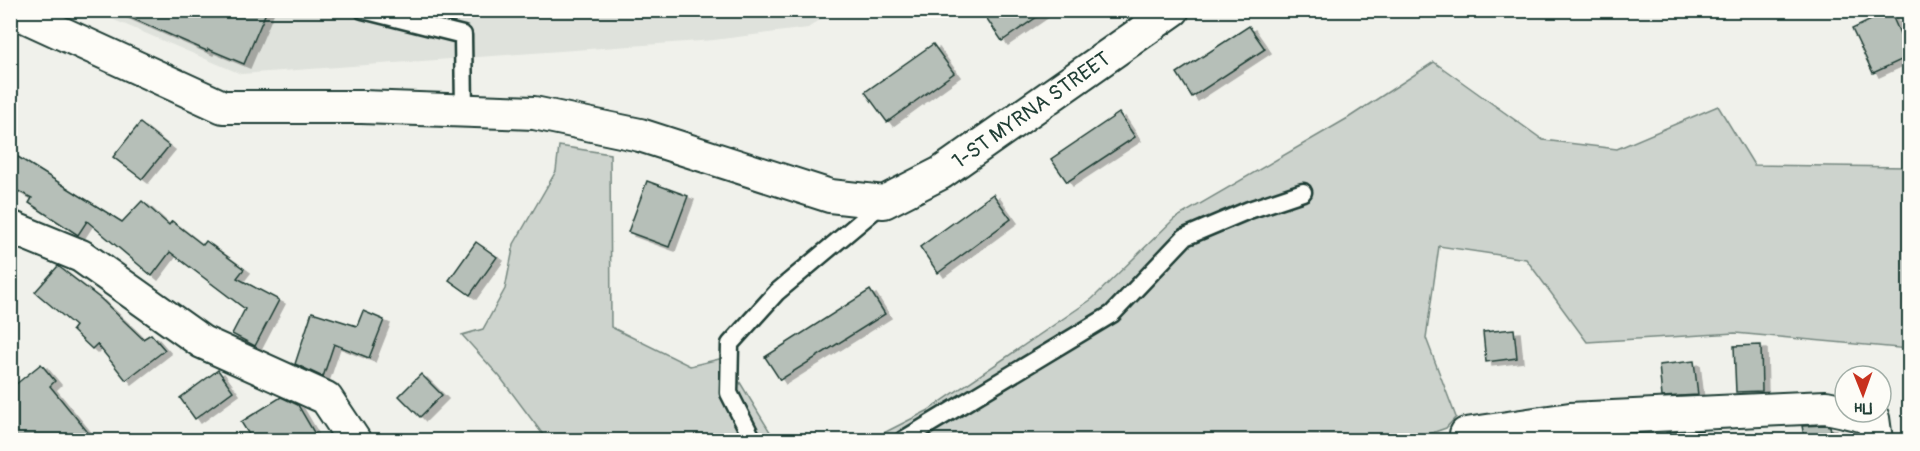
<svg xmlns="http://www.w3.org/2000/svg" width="1920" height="451" font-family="Pangolin,sans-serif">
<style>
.built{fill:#dfe2dc}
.green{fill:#cdd3cd;stroke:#768880;stroke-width:1.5}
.building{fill:#b6bfb8;stroke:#1f3d34;stroke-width:1.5;filter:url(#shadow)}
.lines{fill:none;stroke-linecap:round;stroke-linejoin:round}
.lane-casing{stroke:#1f3d34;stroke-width:21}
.street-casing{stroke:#1f3d34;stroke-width:36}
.lane{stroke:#fdfcf7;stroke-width:16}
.street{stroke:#fdfcf7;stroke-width:32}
.labels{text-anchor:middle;stroke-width:4.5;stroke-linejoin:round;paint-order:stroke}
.street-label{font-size:21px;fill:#1f3d34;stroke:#fdfcf7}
</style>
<defs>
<filter id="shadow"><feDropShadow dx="6" dy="4" stdDeviation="0" flood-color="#0004"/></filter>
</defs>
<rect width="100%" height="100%" fill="#f0f1eb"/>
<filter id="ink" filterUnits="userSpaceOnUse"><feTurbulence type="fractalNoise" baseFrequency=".0167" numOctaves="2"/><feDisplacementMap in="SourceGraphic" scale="12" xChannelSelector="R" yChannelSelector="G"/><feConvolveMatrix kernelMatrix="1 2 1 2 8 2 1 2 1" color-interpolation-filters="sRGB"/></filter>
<g filter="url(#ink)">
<polygon class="built" points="93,11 833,11 808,28 714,40 241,74"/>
<g class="green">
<polygon points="1434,62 1543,140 1617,149 1718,106 1754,165 1909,167 1909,349 1735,333 1587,342 1526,259 1439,246 1426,338 1456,417 1446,428 1412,440 870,440 927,411 1092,299 1174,219 1348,118"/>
<polygon points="559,146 610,154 611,327 690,366 732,356 736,376 775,440 547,440 500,377 462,335 483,329 505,289 514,244 556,171"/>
</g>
<g class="building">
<polygon points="113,10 267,10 244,64 208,49 207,51"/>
<polygon points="981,10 1047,10 1002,41"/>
<polygon points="1890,11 1910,56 1873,73 1852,29"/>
<polygon points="1249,26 1265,49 1192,97 1177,73"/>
<polygon points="933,44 954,73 887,122 865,92"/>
<polygon points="1119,113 1135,137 1067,182 1051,159"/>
<polygon points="140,123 169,146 142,179 113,157"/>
<polygon points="10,152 122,222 142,201 169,225 172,221 203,245 206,241 244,269 237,278 279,300 255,346 232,334 245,309 170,252 152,276 87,221 78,235 29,203 32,198 10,187"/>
<polygon points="647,181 688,196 669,247 628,232"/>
<polygon points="993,194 1011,219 938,273 920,247"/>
<polygon points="476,242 497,257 470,295 449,280"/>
<polygon points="58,266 101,299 143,339 151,334 165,350 126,380 97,344 92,349 72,330 75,326 35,292"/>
<polygon points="870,290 885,314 780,380 765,357"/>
<polygon points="363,311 384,320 369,358 334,344 323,377 295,364 312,312 357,326"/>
<polygon points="1514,329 1517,358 1486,362 1483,332"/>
<polygon points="1761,345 1762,391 1736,392 1734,346"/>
<polygon points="1694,361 1698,395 1662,397 1659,365"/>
<polygon points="41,364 55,381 50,386 95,441 10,441 10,389"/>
<polygon points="218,370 233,391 195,419 180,398"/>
<polygon points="421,374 442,395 420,417 399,396"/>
<polygon points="281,397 298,405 319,441 253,441 241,422"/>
<polygon points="1825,425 1830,426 1833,441 1805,441 1802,426"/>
<polygon points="1702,431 1703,441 1667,441 1666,433"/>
</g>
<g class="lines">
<defs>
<g id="lane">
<polyline points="363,10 463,35 464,111"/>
<polyline points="753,440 729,393 730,344 777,292 883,203"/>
<polyline points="903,440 1112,314 1185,237 1249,210 1303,192"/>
</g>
<g id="street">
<polyline points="11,10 223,107 362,107 534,113 640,135 830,196 884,202 941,173 1173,10"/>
<polyline points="10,227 81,256 202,342 326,398 354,440"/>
<polyline points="1848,412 1873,418 1876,440"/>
<polyline points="1466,434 1570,419 1826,407 1845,411"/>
</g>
</defs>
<use href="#lane" class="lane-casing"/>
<use href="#street" class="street-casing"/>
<use href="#lane" class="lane"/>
<use href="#street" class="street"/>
</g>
</g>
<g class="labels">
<g class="street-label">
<text transform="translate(1031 110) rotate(-35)" y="7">1-ST MYRNA STREET</text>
</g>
</g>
<rect width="1920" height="451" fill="none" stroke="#fdfcf7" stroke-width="36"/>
<rect x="18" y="18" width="1884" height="415" fill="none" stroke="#1f3d34" stroke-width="2" filter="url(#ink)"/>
<g transform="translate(1863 394) rotate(179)"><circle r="28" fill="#fdfcf7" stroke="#a4b0a9" stroke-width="1.5"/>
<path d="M0-4.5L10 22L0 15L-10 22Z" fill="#c8321e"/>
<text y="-9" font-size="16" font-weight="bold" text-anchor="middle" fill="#1f3d34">Пн</text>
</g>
</svg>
